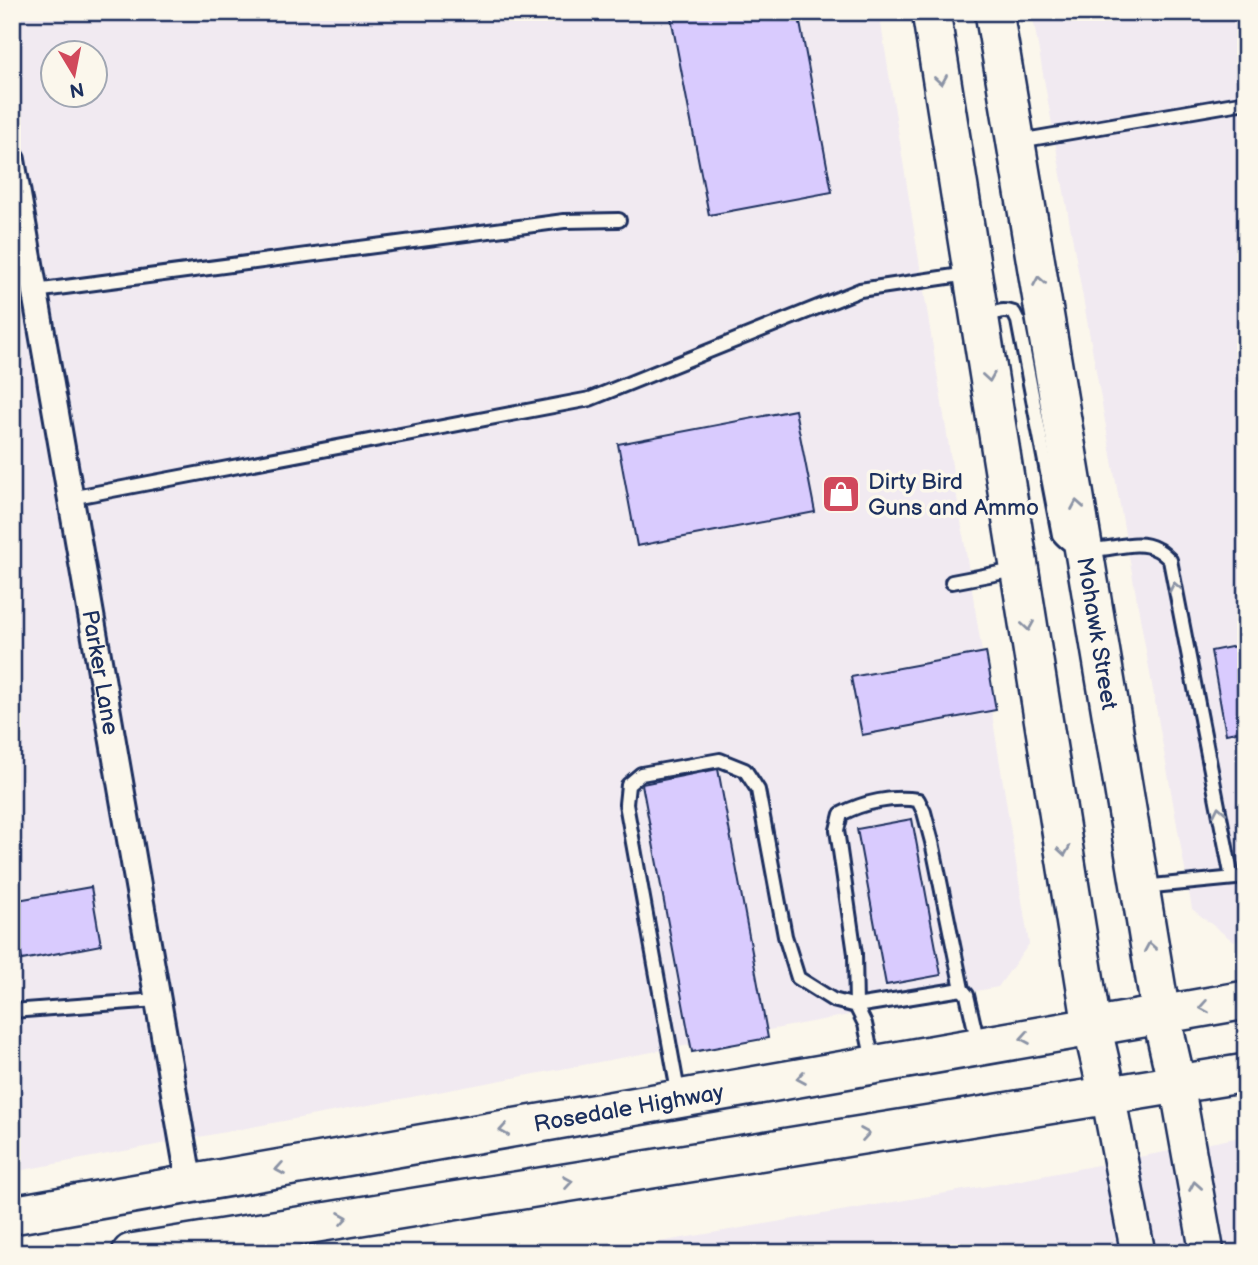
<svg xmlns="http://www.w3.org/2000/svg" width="1258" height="1265" font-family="'Balsamiq Sans',sans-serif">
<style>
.built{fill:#f1eaf1;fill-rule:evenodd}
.building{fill:#d9cbfe;stroke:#1b2f5e;stroke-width:2}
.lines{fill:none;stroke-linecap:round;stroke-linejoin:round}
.service-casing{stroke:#1b2f5e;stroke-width:18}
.minor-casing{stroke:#1b2f5e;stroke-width:30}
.secondary-casing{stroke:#1b2f5e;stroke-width:38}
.primary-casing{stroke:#1b2f5e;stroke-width:42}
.service{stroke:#fbf7ec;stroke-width:12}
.minor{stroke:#fbf7ec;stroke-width:24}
.secondary{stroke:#fbf7ec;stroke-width:33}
.primary{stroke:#fbf7ec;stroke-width:37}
.oneway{stroke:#8b93a5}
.labels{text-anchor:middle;stroke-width:7;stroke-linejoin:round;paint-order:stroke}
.poi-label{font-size:23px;fill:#1b2f5e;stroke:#fbf7ec;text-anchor:start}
.street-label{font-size:23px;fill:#1b2f5e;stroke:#fbf7ec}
</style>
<rect width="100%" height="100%" fill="#fbf7ec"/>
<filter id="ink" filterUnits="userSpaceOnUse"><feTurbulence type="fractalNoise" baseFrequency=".0143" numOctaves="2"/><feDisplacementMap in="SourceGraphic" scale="14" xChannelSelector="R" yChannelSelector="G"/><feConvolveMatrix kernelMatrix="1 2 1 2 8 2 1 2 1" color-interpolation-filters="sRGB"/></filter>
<g filter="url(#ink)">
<g class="built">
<path d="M12,12H879L1029,944L998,987L12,1172ZM52,52H94V94H52Z"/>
<polygon points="1032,12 1246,12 1246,939 1233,941 1192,909"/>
<polygon points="1246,1136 1246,1253 595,1253 1011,1182"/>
</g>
<g class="building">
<polygon points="670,12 798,12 832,192 709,215"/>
<polygon points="795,410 815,512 637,546 618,444"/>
<polygon points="1246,644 1246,730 1226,734 1211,651"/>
<polygon points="986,652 996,710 862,735 851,677"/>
<polygon points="718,769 768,1038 692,1052 642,784"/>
<polygon points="912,819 941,975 886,985 857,829"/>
<polygon points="91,887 101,945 22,960 12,901"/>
</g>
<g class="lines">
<defs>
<g id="service">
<polyline points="1019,141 1246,102"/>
<polyline points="35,291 564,221 619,220"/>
<path d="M986,321C995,311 1002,309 1014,313L1018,321L1059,535C1085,568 1128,533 1156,549C1161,551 1166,556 1170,560L1232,878"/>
<polyline points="70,498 590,399 860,290 968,274"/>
<polyline points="952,582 1015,570"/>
<polyline points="1142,887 1246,877"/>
<path d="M962,989L932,842L924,812L918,800C892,796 864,802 841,814L837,830L855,954L856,1006L962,989L967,995L978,1043"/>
<polyline points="12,1011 157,1000"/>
<polyline points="679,1097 626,804 628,785 641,774 720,760 745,770 758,790 785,936 798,978 833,1000 856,1006 865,1024 873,1061"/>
</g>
<g id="minor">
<path id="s1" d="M12,160L190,1185"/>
</g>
<g id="secondary">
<polyline points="1177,1085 1207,1253"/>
<polyline points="1108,1095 1138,1253"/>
</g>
<g id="primary">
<polyline points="931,12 1092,1026 1108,1095"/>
<path id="s2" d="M994,12L1140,887L1161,1015L1177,1085"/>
<path id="s3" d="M12,1215L1246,1000"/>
<polyline points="131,1253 1246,1073"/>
</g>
</defs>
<use href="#service" class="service-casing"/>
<use href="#minor" class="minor-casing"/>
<use href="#secondary" class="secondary-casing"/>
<use href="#primary" class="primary-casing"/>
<use href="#service" class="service"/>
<use href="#minor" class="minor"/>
<use href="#secondary" class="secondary"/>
<use href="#primary" class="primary"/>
</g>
<defs><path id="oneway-chevron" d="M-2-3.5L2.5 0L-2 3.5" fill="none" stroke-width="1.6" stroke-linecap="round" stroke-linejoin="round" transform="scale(1.75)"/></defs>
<g class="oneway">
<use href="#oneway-chevron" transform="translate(941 80) rotate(81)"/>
<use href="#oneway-chevron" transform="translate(1039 281) rotate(-100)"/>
<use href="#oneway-chevron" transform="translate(989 377) rotate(81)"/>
<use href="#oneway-chevron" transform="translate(1077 505) rotate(-100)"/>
<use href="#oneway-chevron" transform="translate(1175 587) rotate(-101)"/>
<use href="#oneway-chevron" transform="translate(1028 626) rotate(81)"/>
<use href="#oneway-chevron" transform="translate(1219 811) rotate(-101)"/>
<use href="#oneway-chevron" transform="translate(1064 851) rotate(81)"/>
<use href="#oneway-chevron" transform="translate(1150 947) rotate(-100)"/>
<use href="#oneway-chevron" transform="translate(1204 1007) rotate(170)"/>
<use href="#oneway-chevron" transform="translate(1025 1038) rotate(170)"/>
<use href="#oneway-chevron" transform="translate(801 1078) rotate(170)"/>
<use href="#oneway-chevron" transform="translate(504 1130) rotate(170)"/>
<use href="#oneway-chevron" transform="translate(865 1134) rotate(-9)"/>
<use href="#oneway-chevron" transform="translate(280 1169) rotate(170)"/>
<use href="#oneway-chevron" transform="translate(568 1182) rotate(-9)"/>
<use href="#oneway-chevron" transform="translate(1195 1186) rotate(-100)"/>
<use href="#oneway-chevron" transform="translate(343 1218) rotate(-9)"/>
</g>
</g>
<defs>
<symbol id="shop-square" viewBox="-11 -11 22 22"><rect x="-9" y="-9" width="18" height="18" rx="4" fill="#d1495b" stroke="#fbf7ec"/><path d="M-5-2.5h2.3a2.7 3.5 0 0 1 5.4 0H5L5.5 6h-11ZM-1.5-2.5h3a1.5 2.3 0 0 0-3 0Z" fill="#fff"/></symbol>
</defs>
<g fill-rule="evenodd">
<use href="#shop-square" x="819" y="472" width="44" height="44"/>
</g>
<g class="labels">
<g class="poi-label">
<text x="868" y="489">Dirty Bird<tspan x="868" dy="26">Guns and Ammo</tspan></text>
</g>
<g class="street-label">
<text dy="8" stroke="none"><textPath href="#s2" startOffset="630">Mohawk Street</textPath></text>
<text dy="8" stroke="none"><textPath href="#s1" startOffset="520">Parker Lane</textPath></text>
<text dy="8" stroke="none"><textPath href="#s3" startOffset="626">Rosedale Highway</textPath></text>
</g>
</g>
<rect width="1258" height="1265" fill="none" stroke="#fbf7ec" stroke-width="42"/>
<rect x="21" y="21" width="1216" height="1223" fill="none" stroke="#1b2f5e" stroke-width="2.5" filter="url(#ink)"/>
<g transform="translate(74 74) rotate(170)"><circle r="33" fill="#fbf7ec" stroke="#a1a7b3" stroke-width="2"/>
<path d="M0-5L12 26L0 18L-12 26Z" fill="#d1495b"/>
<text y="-10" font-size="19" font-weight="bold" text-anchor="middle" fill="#1b2f5e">N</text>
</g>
</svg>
